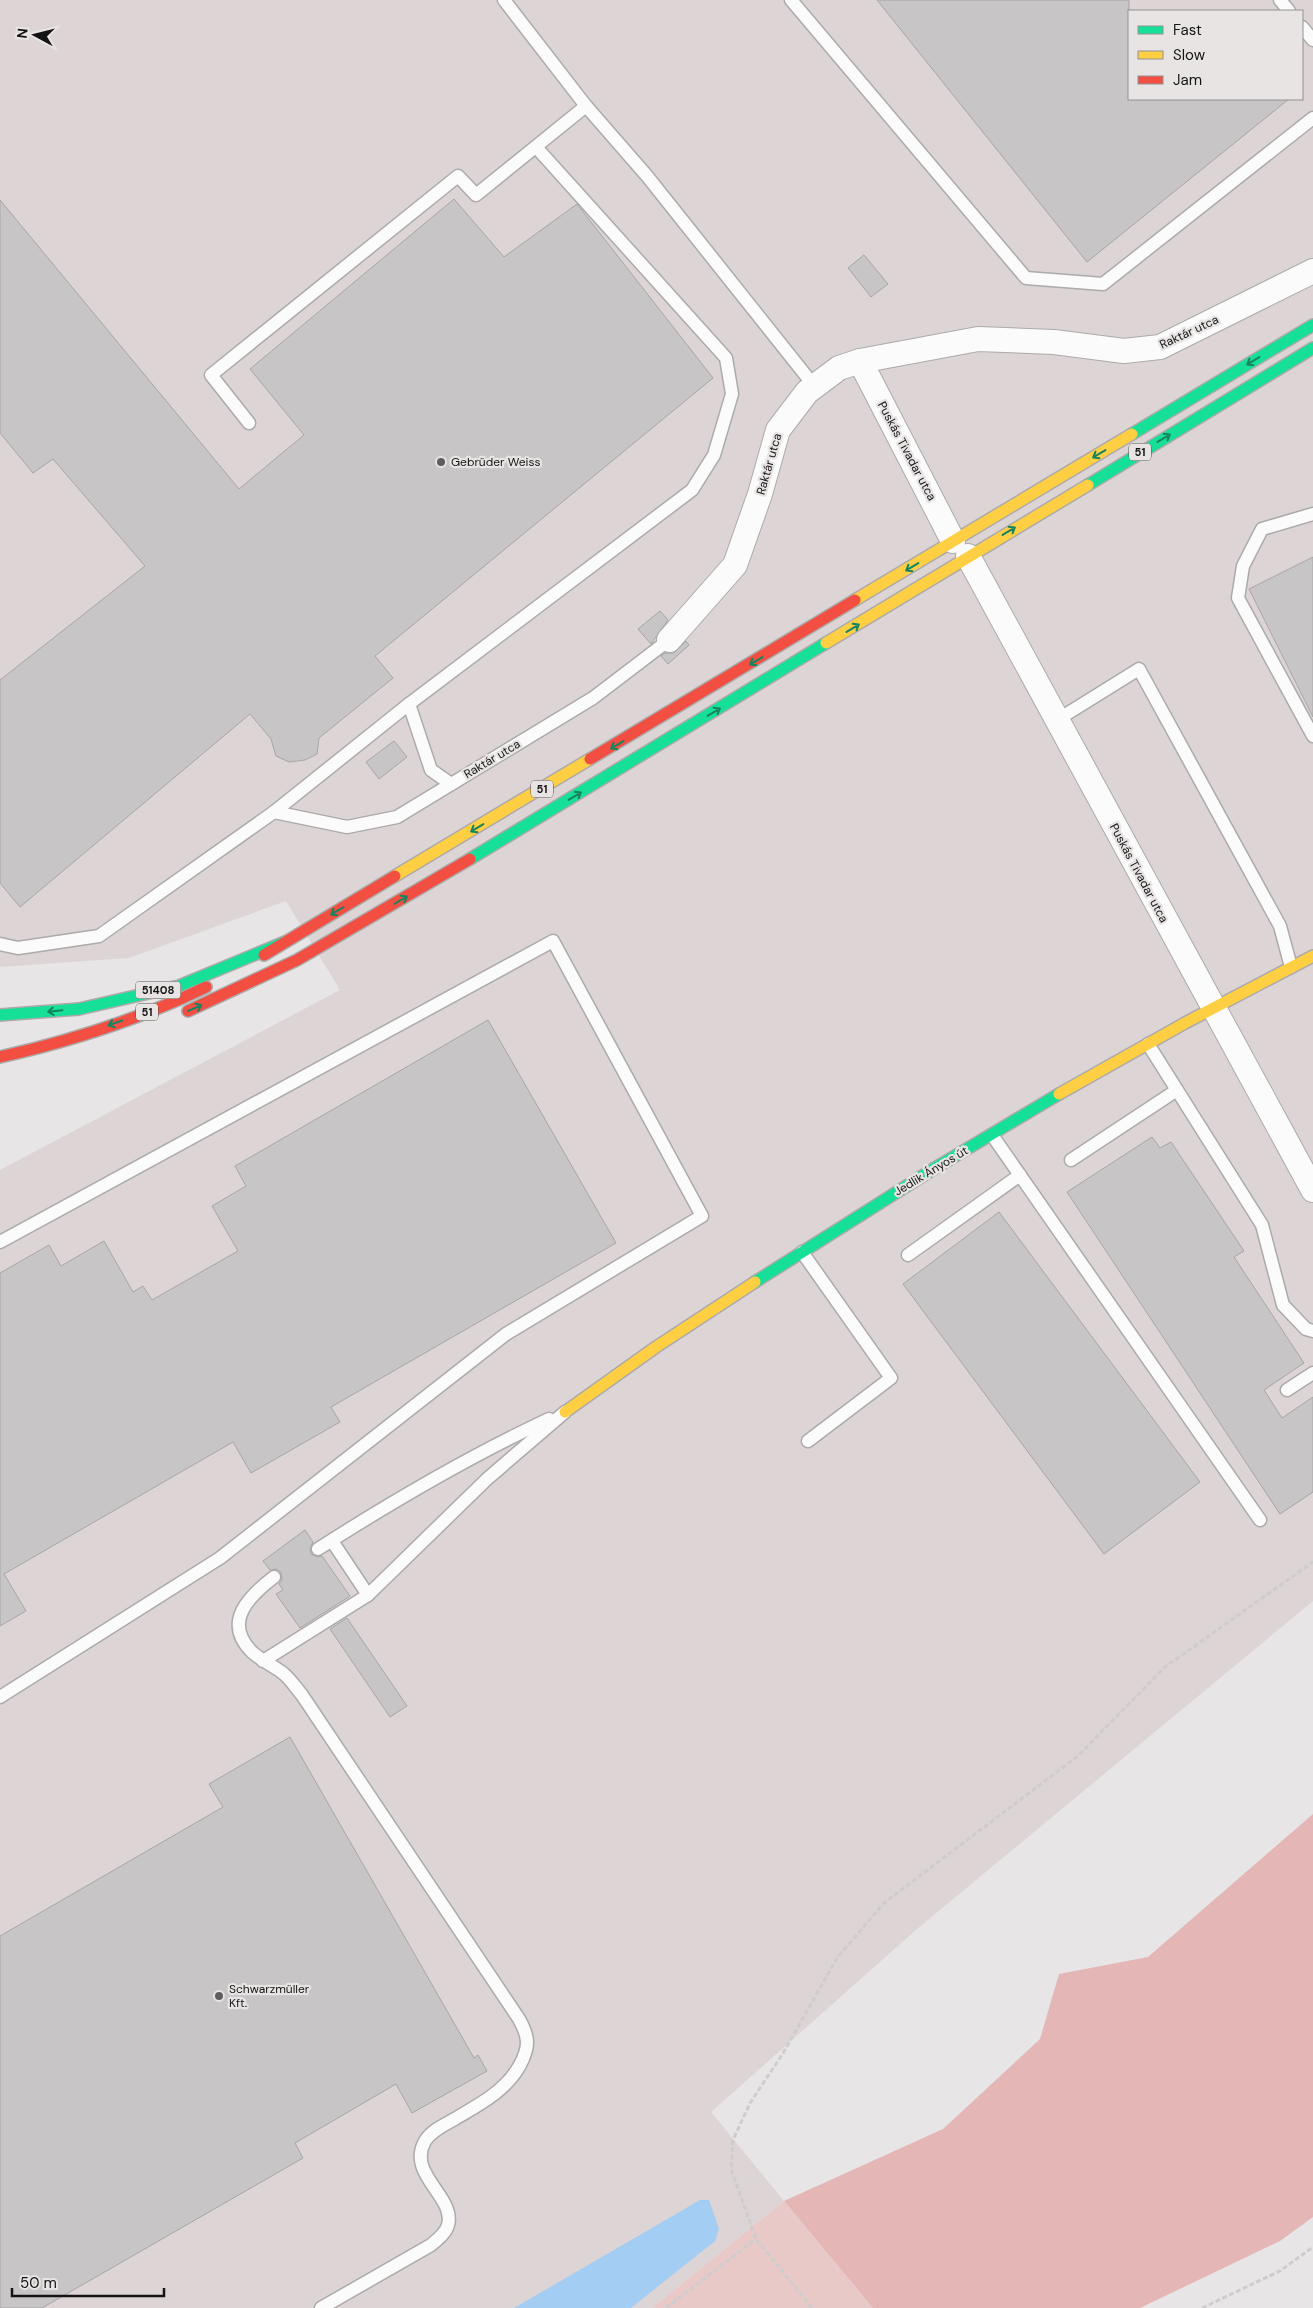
<svg xmlns="http://www.w3.org/2000/svg" width="1313" height="2308" font-family="'DM Sans',sans-serif">
<style>
.built{fill:#ddd5d5;fill-rule:evenodd}
.green{fill:#e8c9c8}
.forest{fill:#e5b6b6}
.water{fill:#a4cdf4}
.building{fill:#c7c5c5;stroke:#a7a5a5}
.lines{fill:none;stroke-linecap:round;stroke-linejoin:round}
.lane-casing{stroke:#acaaaa;stroke-width:15}
.street-casing{stroke:#acaaaa;stroke-width:26}
.fast-casing{stroke:#acaaaa;stroke-width:14}
.slow-casing{stroke:#acaaaa;stroke-width:14}
.jam-casing{stroke:#acaaaa;stroke-width:14}
.path{stroke:#cecccc;stroke-width:3;stroke-dasharray:5 2.5;stroke-linecap:butt}
.lane{stroke:#fbfbfb;stroke-width:12}
.street{stroke:#fbfbfb;stroke-width:24}
.fast{stroke:#16e098;stroke-width:11}
.slow{stroke:#ffcf43;stroke-width:11}
.jam{stroke:#f24e42;stroke-width:11}
.oneway{stroke:#16845d}
.poi-dot{fill:#5e5d5d;stroke:#e8e4e4;stroke-width:2}
.labels{text-anchor:middle;stroke-width:4.5;stroke-linejoin:round;paint-order:stroke}
.shield{fill:#e8e4e4;stroke:#545252;stroke-width:1}
.shield-label{font-size:11px;font-weight:bold;fill:#151414}
.street-label{font-size:12px;fill:#151414;stroke:#e8e4e4}
.poi-label{font-size:12px;fill:#151414;stroke:#e8e4e4;text-anchor:start}
</style>
<rect width="100%" height="100%" fill="#e7e5e5"/>
<path class="built" d="M0,0H1313V1601L917,1929L711,2112L784,2201L652,2308H0V1170L340,990L286,901L129,958L0,967ZM1129,11H1302V99H1129Z"/>
<polygon class="green" points="784,2201 873,2308 652,2308"/>
<polygon class="forest" points="1313,1814 1313,2217 1280,2241 1140,2308 873,2308 784,2201 943,2129 1040,2039 1059,1974 1148,1957"/>
<polygon class="water" points="700,2200 709,2200 719,2229 715,2241 631,2308 514,2308"/>
<g class="building">
<polygon points="877,0 1129,0 1129,99 1289,99 1087,262"/>
<polygon points="454,199 504,257 577,204 713,378 375,656 393,678 319,738 317,754 305,760 289,762 276,756 271,739 250,714 20,907 0,883 0,680 145,566 53,459 33,473 0,433 0,200 239,489 304,435 250,369"/>
<polygon points="864,255 888,284 871,297 848,268"/>
<polygon points="1313,557 1313,717 1249,589"/>
<polygon points="660,611 668,620 651,644 638,629"/>
<polygon points="686,641 689,645 668,664 661,656 665,653 674,653"/>
<polygon points="394,741 407,757 379,779 366,762"/>
<polygon points="488,1020 616,1243 331,1407 340,1422 251,1473 233,1442 4,1574 26,1611 0,1626 0,1273 49,1245 61,1266 104,1241 133,1292 143,1286 152,1300 238,1251 212,1206 246,1186 235,1166"/>
<polygon points="1152,1137 1160,1148 1171,1142 1244,1251 1234,1257 1304,1363 1264,1390 1282,1418 1313,1397 1313,1492 1280,1514 1067,1192"/>
<polygon points="999,1212 1200,1482 1104,1554 903,1284"/>
<polygon points="305,1530 313,1542 310,1549 311,1554 318,1557 322,1556 350,1596 300,1628 276,1594 283,1590 279,1584 282,1580 281,1572 276,1569 270,1570 263,1561"/>
<polygon points="347,1618 407,1706 390,1717 330,1629"/>
<polygon points="290,1737 474,2058 478,2055 487,2071 412,2113 396,2084 295,2143 303,2158 42,2308 0,2308 0,1936 223,1807 209,1784"/>
</g>
<g class="lines">
<defs>
<g id="lane">
<polyline points="504,0 586,106"/>
<polyline points="791,0 1026,278 1103,284 1313,118"/>
<polyline points="1280,0 1289,11"/>
<polyline points="1302,27 1313,40"/>
<polyline points="249,423 211,375 458,176 476,195 586,106 647,176 815,387"/>
<polyline points="1313,514 1262,529 1243,566 1238,598 1313,736"/>
<polyline points="1057,720 1139,669 1280,926 1291,967"/>
<polyline points="451,784 431,770 409,704 692,490 714,455 732,394 726,358 536,147"/>
<polyline points="274,812 409,704"/>
<polyline points="0,944 18,948 99,936 274,812 347,827 397,817 593,698 669,640"/>
<polyline points="1148,1044 1262,1225 1283,1305 1306,1329 1313,1331"/>
<polyline points="992,1135 1260,1520"/>
<polyline points="1071,1160 1177,1090"/>
<polyline points="0,1242 553,941 702,1216 506,1334 220,1558 0,1697"/>
<polyline points="802,1252 891,1378 808,1441"/>
<polyline points="908,1255 1020,1175"/>
<polyline points="1287,1390 1313,1373"/>
<polyline points="332,1541 368,1595"/>
<path d="M318,1549C393,1501 468,1457 549,1419"/>
<path d="M274,1577C249,1596 222,1622 252,1652C262,1661 274,1666 284,1674C291,1680 296,1688 302,1695L519,2019C529,2037 530,2046 520,2065C505,2092 478,2105 453,2120C444,2125 431,2131 425,2141C406,2174 456,2197 448,2225C446,2233 437,2240 431,2245L321,2308"/>
<polyline points="263,1661 368,1595 487,1479 565,1412"/>
</g>
<g id="street">
<polyline points="860,361 953,541"/>
<polyline points="968,556 1313,1190"/>
<polyline points="669,640 735,565 760,494 778,430 807,392 839,368 860,361 978,339 1054,342 1124,351 1160,347 1313,271"/>
</g>
<g id="fast">
<polyline points="1132,434 1313,325"/>
<polyline points="1088,485 1313,348"/>
<polyline points="470,859 826,643"/>
<polyline points="0,1015 79,1009 179,986 285,942"/>
<polyline points="755,1282 935,1168 1059,1094"/>
</g>
<g id="slow">
<polyline points="855,600 1132,434"/>
<polyline points="826,643 1088,485"/>
<polyline points="395,876 590,759"/>
<polyline points="1059,1094 1185,1023 1313,956"/>
<polyline points="565,1412 656,1347 755,1282"/>
</g>
<g id="jam">
<polyline points="590,759 855,600"/>
<polyline points="264,955 395,876"/>
<polyline points="188,1011 297,960 470,859"/>
<path d="M0,1057C71,1041 140,1019 206,987"/>
</g>
</defs>
<use href="#lane" class="lane-casing"/>
<use href="#street" class="street-casing"/>
<use href="#fast" class="fast-casing"/>
<use href="#slow" class="slow-casing"/>
<use href="#jam" class="jam-casing"/>
<g class="path">
<polyline points="666,2308 756,2239"/>
<polyline points="812,2308 756,2239 731,2169 733,2140 750,2103 782,2055 837,1958 884,1903 1078,1756 1165,1667 1313,1562"/>
<polyline points="1202,2308 1280,2271 1313,2247"/>
</g>
<use href="#lane" class="lane"/>
<use href="#street" class="street"/>
<use href="#fast" class="fast"/>
<use href="#slow" class="slow"/>
<use href="#jam" class="jam"/>
</g>
<defs><path id="oneway-shaft" d="M-6 0H5M1.5-3L5.5 0L1.5 3" fill="none" stroke-width="1.6" stroke-linecap="round" stroke-linejoin="round" transform="scale(1.25)"/></defs>
<g class="oneway">
<use href="#oneway-shaft" transform="translate(1253 361) rotate(149)"/>
<use href="#oneway-shaft" transform="translate(1164 438) rotate(-31)"/>
<use href="#oneway-shaft" transform="translate(1099 454) rotate(149)"/>
<use href="#oneway-shaft" transform="translate(1009 531) rotate(-31)"/>
<use href="#oneway-shaft" transform="translate(912 567) rotate(149)"/>
<use href="#oneway-shaft" transform="translate(853 628) rotate(-31)"/>
<use href="#oneway-shaft" transform="translate(756 661) rotate(149)"/>
<use href="#oneway-shaft" transform="translate(714 712) rotate(-31)"/>
<use href="#oneway-shaft" transform="translate(617 745) rotate(149)"/>
<use href="#oneway-shaft" transform="translate(575 796) rotate(-31)"/>
<use href="#oneway-shaft" transform="translate(477 828) rotate(149)"/>
<use href="#oneway-shaft" transform="translate(401 900) rotate(-30)"/>
<use href="#oneway-shaft" transform="translate(337 911) rotate(149)"/>
<use href="#oneway-shaft" transform="translate(195 1008) rotate(-23)"/>
<use href="#oneway-shaft" transform="translate(55 1011) rotate(174)"/>
<use href="#oneway-shaft" transform="translate(115 1023) rotate(161)"/>
</g>
<g class="poi-dot">
<circle cx="441" cy="462" r="5"/>
<circle cx="219" cy="1996" r="5"/>
</g>
<g class="labels">
<g class="shield">
<rect x="1129" y="443.5" width="22" height="17" rx="4"/>
<rect x="531" y="780.5" width="22" height="17" rx="4"/>
<rect x="135.5" y="981.5" width="45" height="17" rx="4"/>
<rect x="136" y="1003.5" width="22" height="17" rx="4"/>
</g>
<g class="shield-label">
<text x="1140" y="456">51</text>
<text x="542" y="793">51</text>
<text x="158" y="994">51408</text>
<text x="147" y="1016">51</text>
</g>
<g class="street-label">
<text transform="translate(1189 332) rotate(-25)" y="4">Raktár utca</text>
<text transform="translate(907 451) rotate(62)" y="4">Puskás Tivadar utca</text>
<text transform="translate(769 464) rotate(-74)" y="4">Raktár utca</text>
<text transform="translate(492 759) rotate(-31)" y="4">Raktár utca</text>
<text transform="translate(1139 873) rotate(62)" y="4">Puskás Tivadar utca</text>
<text transform="translate(931 1171) rotate(-31)" y="4">Jedlik Ányos út</text>
</g>
<g class="poi-label">
<text x="451" y="466">Gebrüder Weiss</text>
<text x="229" y="1993">Schwarzmüller<tspan x="229" dy="14">Kft.</tspan></text>
</g>
</g>
<rect x="1128" y="10" width="175" height="90" fill="#e8e4e4" stroke="#949191"/>
<rect x="1138" y="26" width="25" height="8" fill="#16e098" stroke="#949191"/>
<text x="1173" y="35" font-size="15" fill="#151414">Fast</text>
<rect x="1138" y="51" width="25" height="8" fill="#ffcf43" stroke="#949191"/>
<text x="1173" y="60" font-size="15" fill="#151414">Slow</text>
<rect x="1138" y="76" width="25" height="8" fill="#f24e42" stroke="#949191"/>
<text x="1173" y="85" font-size="15" fill="#151414">Jam</text>
<g transform="translate(35 35) rotate(277)" stroke="#e8e4e4" stroke-width="4" paint-order="stroke">
<path d="M0-4L9 19L0 12L-9 19Z" fill="#151414"/>
<text y="-8" font-size="14" font-weight="bold" text-anchor="middle" fill="#151414">N</text>
</g>
<path d="M12 2288v8h152v-8" fill="none" stroke="#151414" stroke-width="2.5"/>
<text x="20" y="2288" font-size="15" fill="#151414" stroke="#e8e4e4" stroke-width="4" paint-order="stroke">50 m</text>
</svg>
